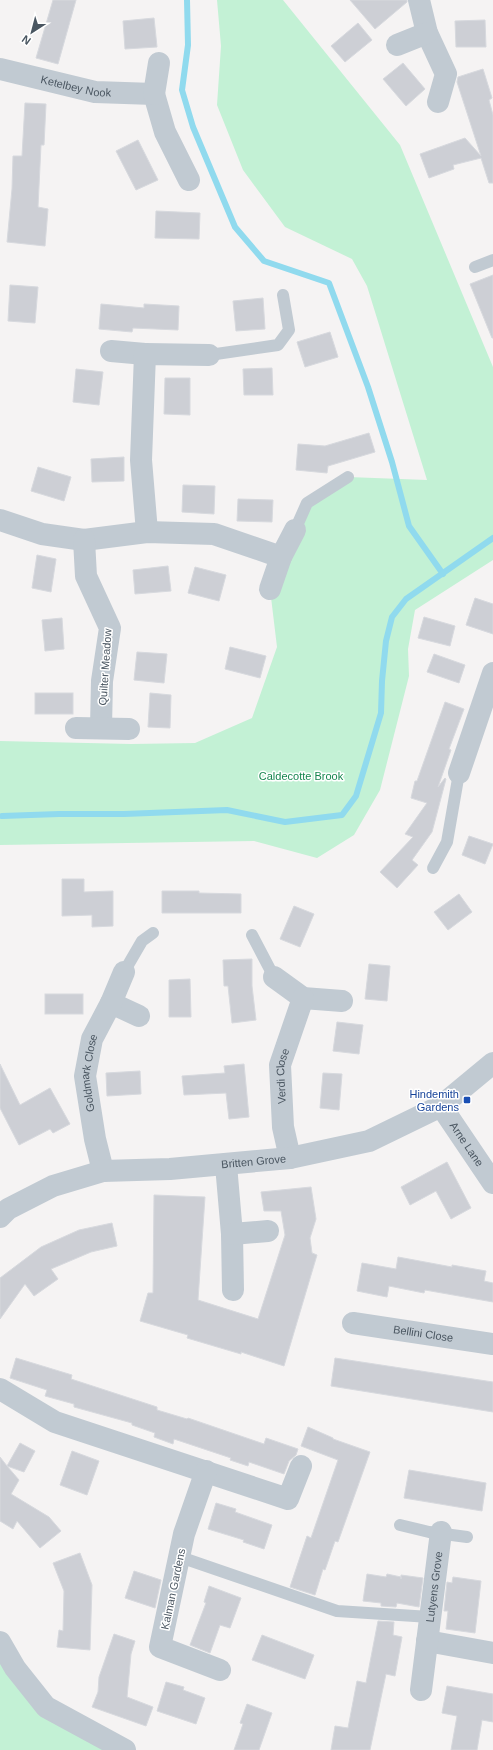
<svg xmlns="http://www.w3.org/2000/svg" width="493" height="1750" font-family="Helvetica,sans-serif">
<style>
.green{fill:#c3f1d5}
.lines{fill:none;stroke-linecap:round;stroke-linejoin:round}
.stream{stroke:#90daee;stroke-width:6}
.building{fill:#cdcfd5;stroke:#d7d9de}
.service{stroke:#c1cad2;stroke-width:12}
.minor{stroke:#c1cad2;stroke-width:22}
.transit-dot{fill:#1a4fb4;stroke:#fff;stroke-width:1.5}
.labels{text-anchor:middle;stroke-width:3;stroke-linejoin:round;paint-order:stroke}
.street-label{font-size:11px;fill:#4a5661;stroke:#fff}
.park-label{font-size:11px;fill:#17864f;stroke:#fff}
.transit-label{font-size:11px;fill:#164399;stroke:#fff;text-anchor:end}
</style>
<rect width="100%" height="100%" fill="#f5f3f3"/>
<g class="green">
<polygon points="217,0 283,0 400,145 493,367 493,560 415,610 408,649 409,676 380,790 354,835 317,858 254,841 0,845 0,741 131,744 195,743 252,718 277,647 270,589 307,503 348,477 427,480 367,286 352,259 285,227 243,170 217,105 221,46"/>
<polygon points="0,1660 105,1750 0,1750"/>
</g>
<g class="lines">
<g class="stream">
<polyline points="187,0 188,45 182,90 193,127 235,227 264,261 329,283 368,387 392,462 409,526 443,574"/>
<polyline points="2,816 59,814 124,814 227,810 285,822 342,815 356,796 381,713 382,681 386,641 392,617 406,599 493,538"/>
</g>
</g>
<g class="building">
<polygon points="53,0 76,0 58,64 36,58"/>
<polygon points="350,0 407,0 407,2 375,29"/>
<polygon points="154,18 157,47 125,49 123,21"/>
<polygon points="485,20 486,47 456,47 455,21"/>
<polygon points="358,23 372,40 345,62 331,46"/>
<polygon points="403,63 425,89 406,106 383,79"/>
<polygon points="483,69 492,98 489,100 493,115 493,183 489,183 481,158 453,165 454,169 429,178 420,154 465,138 481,156 457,82 458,77"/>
<polygon points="25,103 46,104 44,145 41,145 38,207 48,209 45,246 7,242 12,189 13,156 22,156"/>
<polygon points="138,140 158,180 136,190 116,151"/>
<polygon points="156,211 200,213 199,239 155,238"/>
<polygon points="493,275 493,338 492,338 470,284"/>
<polygon points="10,285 38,287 35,323 8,321"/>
<polygon points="263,298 265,329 236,331 233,301"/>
<polygon points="101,304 144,308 144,304 179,306 178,330 133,328 132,332 99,329"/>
<polygon points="330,332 338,357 305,367 297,342"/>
<polygon points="272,368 273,395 244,395 243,369"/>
<polygon points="76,369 103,372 99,405 73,402"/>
<polygon points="165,378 190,378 190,415 164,414"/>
<polygon points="369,433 375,452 328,466 327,473 296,470 298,444 325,446"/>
<polygon points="124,457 124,481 92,482 91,459"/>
<polygon points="38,467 71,477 64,501 31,491"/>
<polygon points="183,485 215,486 214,514 182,512"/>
<polygon points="238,499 273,500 272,522 237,521"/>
<polygon points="37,555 56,559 51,592 32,588"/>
<polygon points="168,566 171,591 135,594 133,570"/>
<polygon points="195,567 226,575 219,601 188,593"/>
<polygon points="475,598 493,604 493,634 466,625"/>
<polygon points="424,617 455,626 450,646 418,638"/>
<polygon points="62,618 64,649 45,651 42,620"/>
<polygon points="230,647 266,656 260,678 225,669"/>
<polygon points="137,652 167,654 164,683 134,680"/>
<polygon points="434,654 465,665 459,683 427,672"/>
<rect x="35" y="693" width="38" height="21"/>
<polygon points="150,693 171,695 170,728 148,727"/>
<polygon points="445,702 464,709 449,749 451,750 438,787 445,778 446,779 432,832 412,860 418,865 397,888 380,872 413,837 405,834 427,803 411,798 415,781 417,781"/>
<polygon points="469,836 493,844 485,864 462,855"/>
<polygon points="62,879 84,879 84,892 113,891 113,926 92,927 92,915 62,916"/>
<polygon points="162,891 199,891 199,893 241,894 241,913 162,913"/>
<polygon points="459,894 472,912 448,930 434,912"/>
<polygon points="294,906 314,914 300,947 280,939"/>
<polygon points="252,959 252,986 256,1020 232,1023 228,986 224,986 223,960"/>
<polygon points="369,964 390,966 387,1001 365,999"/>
<polygon points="190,979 191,1017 169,1017 169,980"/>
<rect x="45" y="994" width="38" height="20"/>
<polygon points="337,1022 363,1025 359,1054 333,1051"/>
<polygon points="0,1064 20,1105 50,1088 70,1124 53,1133 50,1129 19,1145 0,1108"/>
<polygon points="244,1064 249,1117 229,1119 226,1093 184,1095 182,1076 225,1073 224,1066"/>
<polygon points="140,1071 141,1094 107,1096 106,1073"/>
<polygon points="323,1073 342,1074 339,1110 320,1108"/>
<polygon points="447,1162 471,1208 451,1219 436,1191 410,1205 401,1187"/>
<polygon points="311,1187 316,1219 310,1238 312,1253 317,1255 284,1366 241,1352 241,1354 187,1338 188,1335 140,1321 148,1293 153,1293 154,1195 205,1197 198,1300 258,1319 285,1235 281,1211 264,1211 261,1192"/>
<polygon points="112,1223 117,1246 91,1252 51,1269 58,1279 34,1296 25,1284 0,1319 0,1278 41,1247 79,1230"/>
<polygon points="398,1257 452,1267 452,1265 486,1271 484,1281 493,1283 493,1302 425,1290 424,1293 389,1286 387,1297 357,1291 362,1263 396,1269"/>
<polygon points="16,1358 72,1375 71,1379 157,1407 157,1410 187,1419 188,1418 264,1444 266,1438 298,1449 296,1455 289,1461 284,1474 249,1462 248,1466 230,1460 231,1458 174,1439 173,1444 154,1437 155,1433 132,1425 132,1423 74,1407 74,1404 45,1396 47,1390 10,1378"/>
<polygon points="335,1358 493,1382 493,1412 331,1386"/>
<polygon points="308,1427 333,1438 333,1439 370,1452 338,1542 335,1541 325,1570 323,1569 315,1595 290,1587 307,1536 311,1538 338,1460 301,1446"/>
<polygon points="20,1443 35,1451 24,1472 7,1466 19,1480 11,1494 49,1517 61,1531 40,1548 17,1521 13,1529 0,1521 0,1457 7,1466"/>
<polygon points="72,1451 99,1461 87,1495 60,1485"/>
<polygon points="409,1470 486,1483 482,1511 404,1498"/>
<polygon points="216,1503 236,1509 235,1512 272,1525 264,1549 243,1542 244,1540 208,1529"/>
<polygon points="80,1553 92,1585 90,1650 57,1647 59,1630 63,1631 64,1591 53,1563"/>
<polygon points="134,1571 161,1580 155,1608 125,1598"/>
<polygon points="367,1574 386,1577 387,1574 401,1577 401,1579 401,1575 423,1578 419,1607 397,1603 396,1607 381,1606 381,1603 363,1601"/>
<polygon points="453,1577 481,1581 475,1633 446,1629 448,1611 444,1611 447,1582 452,1583"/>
<polygon points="209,1586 241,1598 230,1628 220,1625 210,1653 190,1645 206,1603 204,1602"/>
<polygon points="378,1621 394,1622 393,1635 402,1637 395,1676 386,1674 370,1750 331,1750 335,1726 348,1728 357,1681 366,1683"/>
<polygon points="114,1634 135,1641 131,1654 127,1697 153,1707 146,1726 92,1707 98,1692 99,1677"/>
<polygon points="262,1635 314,1655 305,1679 252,1660"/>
<polygon points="166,1682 184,1687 183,1690 205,1698 196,1724 157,1711"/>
<polygon points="447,1686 493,1694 493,1722 482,1720 477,1750 451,1750 457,1716 442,1713"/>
<polygon points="247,1704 272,1713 259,1750 234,1750 243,1724 240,1723"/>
</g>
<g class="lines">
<g class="service">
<polyline points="475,267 493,260"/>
<polyline points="209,355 278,345 289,330 283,295"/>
<polyline points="295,530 307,503 348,477"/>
<polyline points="433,868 447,842 459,773"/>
<polyline points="252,935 274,977"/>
<polyline points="124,972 142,941 153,933"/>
<polyline points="400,1525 429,1532 467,1537"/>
<polyline points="180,1557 337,1611 430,1617"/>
</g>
<g class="minor">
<polyline points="419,0 427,33 446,74 438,102"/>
<polyline points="397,45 427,33"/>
<path id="s1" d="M0,69L95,92L154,94L165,132L189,180"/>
<polyline points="154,94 159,63"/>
<polyline points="111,351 145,354"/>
<polyline points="0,520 42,534 84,540 147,532 214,534 281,557"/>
<polyline points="147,532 141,460 145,354 209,355"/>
<polyline points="84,540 86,576 110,628 102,681 101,727"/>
<polyline points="270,589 281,557 295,530"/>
<polyline points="76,728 129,729"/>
<polyline points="459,773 493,673"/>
<polyline points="274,977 303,998 342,1001"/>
<polyline points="111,1003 139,1016"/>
<path id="s2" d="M441,1106L493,1183"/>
<path id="s3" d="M290,1158L283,1127L280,1065L303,998"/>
<polyline points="226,1165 232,1234 233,1290"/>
<path id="s4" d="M103,1171L95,1139L85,1076L92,1039L111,1003L124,972"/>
<path id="s5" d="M0,1217L8,1209L53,1186L103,1171L170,1169L290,1158L369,1141L441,1106L493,1063"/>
<polyline points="232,1234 268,1231"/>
<path id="s6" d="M353,1323L493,1344"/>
<polyline points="0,1389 55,1422 288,1499 301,1466"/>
<polyline points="206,1471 184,1534 160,1647 220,1670"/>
<polyline points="427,1641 493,1653"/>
<polyline points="0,1642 15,1668 46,1707 125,1750"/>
<path id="s7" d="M421,1690L441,1532"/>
</g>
</g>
<rect class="transit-dot" x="463" y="1096" width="8" height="8" rx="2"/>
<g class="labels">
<g class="street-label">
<text dy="4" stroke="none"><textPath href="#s1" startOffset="78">Ketelbey Nook</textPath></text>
<text transform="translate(105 667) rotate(-86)" y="4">Quilter Meadow</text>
<text dy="4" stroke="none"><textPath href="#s4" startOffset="100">Goldmark Close</textPath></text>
<text dy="4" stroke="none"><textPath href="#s3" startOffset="83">Verdi Close</textPath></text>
<text dy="4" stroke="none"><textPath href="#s2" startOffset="46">Arne Lane</textPath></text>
<text dy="4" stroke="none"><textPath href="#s5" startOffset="265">Britten Grove</textPath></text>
<text dy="4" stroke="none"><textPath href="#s6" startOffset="71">Bellini Close</textPath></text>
<text dy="4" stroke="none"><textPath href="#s7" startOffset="104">Lutyens Grove</textPath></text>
<text transform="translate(173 1589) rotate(-78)" y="4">Kalman Gardens</text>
</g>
<g class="park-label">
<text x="301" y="780">Caldecotte Brook</text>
</g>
<g class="transit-label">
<text x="459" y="1098">Hindemith<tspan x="459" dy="13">Gardens</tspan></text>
</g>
</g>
<g transform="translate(32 32) rotate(216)" stroke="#ffffff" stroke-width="3" paint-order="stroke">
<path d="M0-3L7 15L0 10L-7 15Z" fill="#4a5661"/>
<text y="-6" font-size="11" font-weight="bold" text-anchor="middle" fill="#4a5661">N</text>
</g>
</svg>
